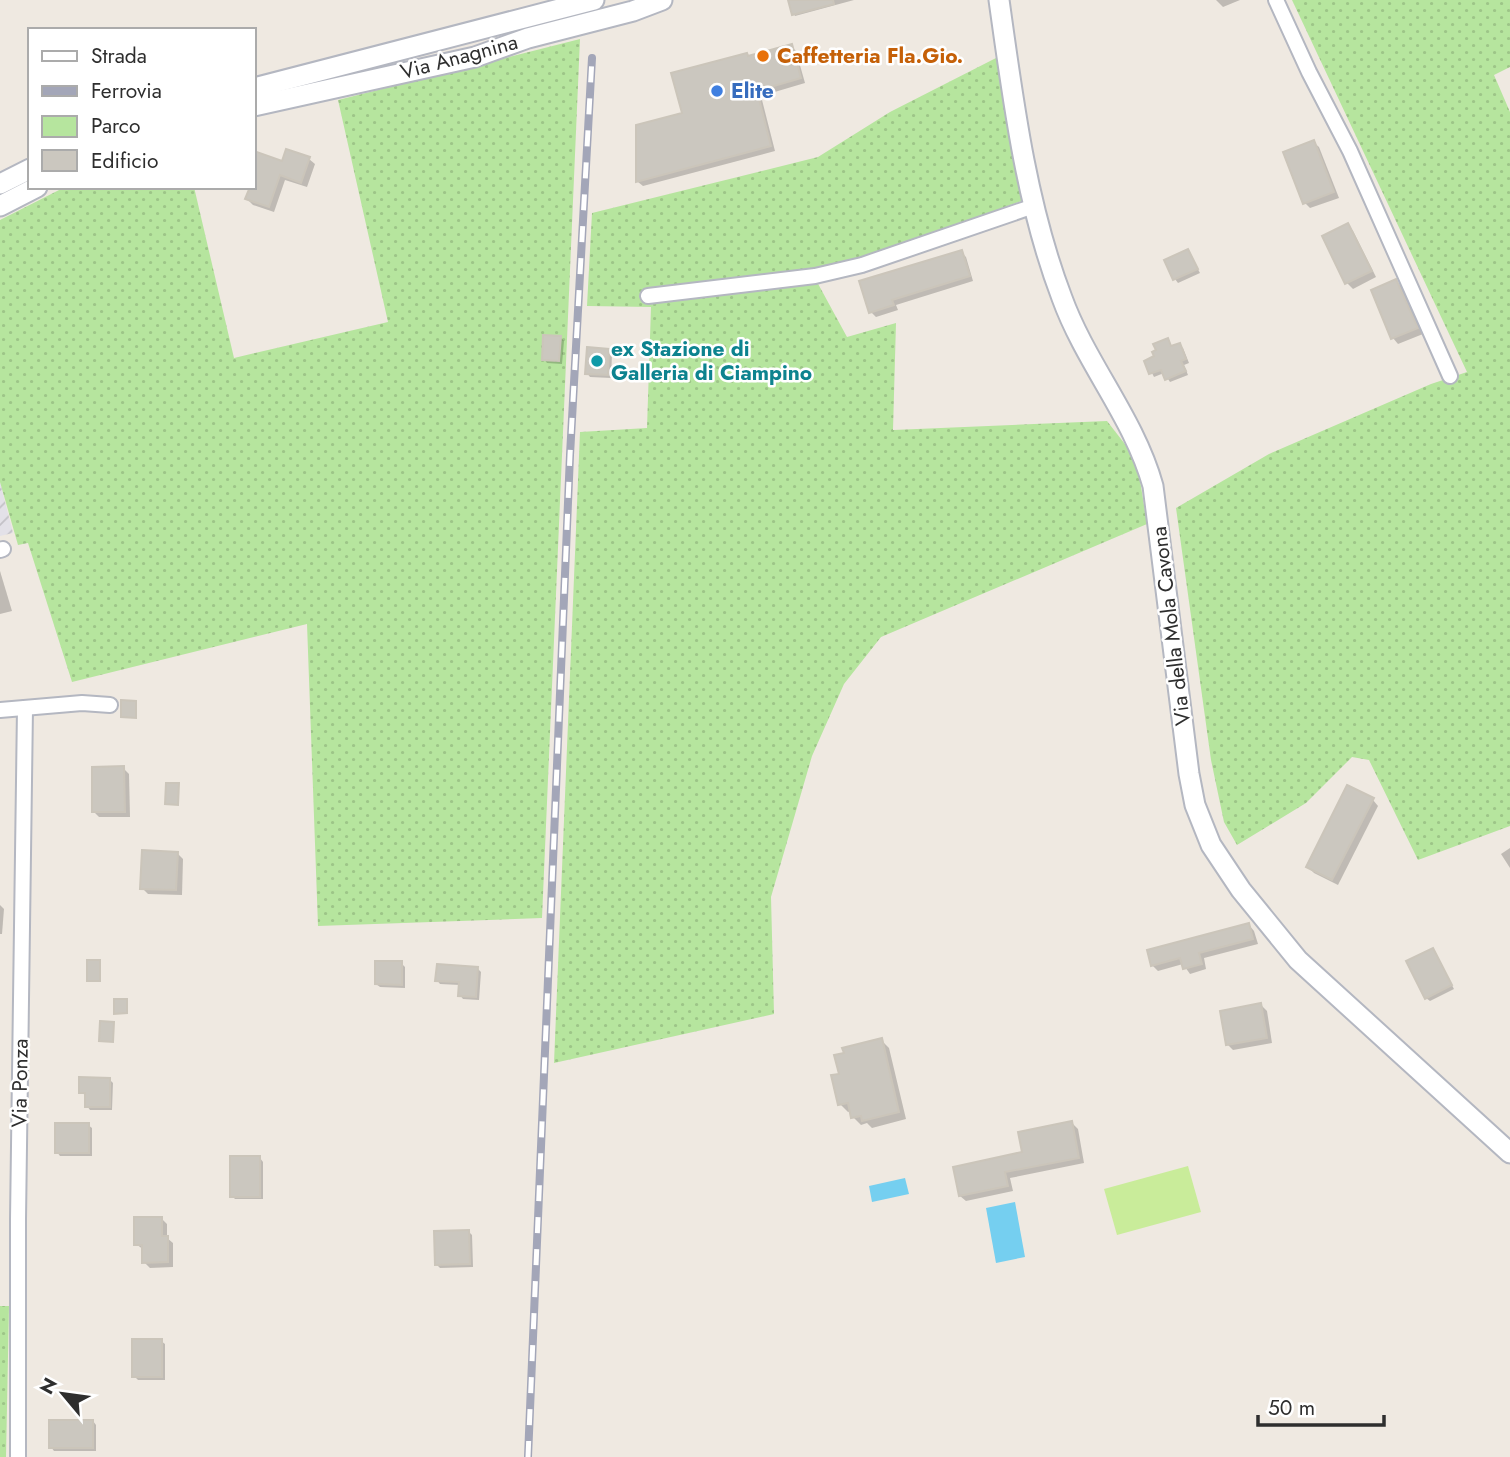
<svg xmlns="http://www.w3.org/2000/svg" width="1510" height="1457" font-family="Jost,sans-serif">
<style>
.industrial{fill:url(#industrial-furrows)}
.green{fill:url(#green-dots)}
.pitch{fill:#c9ec9a}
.water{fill:#75cff0}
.shadow{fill:#0003}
.building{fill:#cbc7bf;stroke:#cbc5ba;stroke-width:2}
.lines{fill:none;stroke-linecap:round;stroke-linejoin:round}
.street-casing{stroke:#b4b7c1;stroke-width:18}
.secondary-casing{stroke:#b4b7c1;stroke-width:23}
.street{stroke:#fff;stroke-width:14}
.secondary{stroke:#fff;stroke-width:19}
.rail-casing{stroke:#a3a6b8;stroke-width:8}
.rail{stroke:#fff;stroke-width:5;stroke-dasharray:16;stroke-linecap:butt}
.food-dot{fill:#e8710a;stroke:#fff;stroke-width:2.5}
.shop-dot{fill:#3f7fe0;stroke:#fff;stroke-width:2.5}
.culture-dot{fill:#0f9aa8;stroke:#fff;stroke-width:2.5}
.labels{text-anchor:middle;stroke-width:5;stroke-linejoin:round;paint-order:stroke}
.food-label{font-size:21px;font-weight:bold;fill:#c56008;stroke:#fff;text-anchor:start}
.street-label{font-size:21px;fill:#2e2e2e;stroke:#fff}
.shop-label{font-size:21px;font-weight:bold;fill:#366cbe;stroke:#fff;text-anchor:start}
.culture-label{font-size:21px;font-weight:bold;fill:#0d838f;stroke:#fff;text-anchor:start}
</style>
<defs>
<pattern id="industrial-furrows" width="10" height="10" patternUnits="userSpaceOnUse" patternTransform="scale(1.75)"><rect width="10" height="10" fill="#e3e1e8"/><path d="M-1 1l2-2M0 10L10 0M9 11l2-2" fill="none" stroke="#c3c1c7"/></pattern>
<pattern id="green-dots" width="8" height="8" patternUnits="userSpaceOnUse" patternTransform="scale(1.75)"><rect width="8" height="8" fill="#b6e59e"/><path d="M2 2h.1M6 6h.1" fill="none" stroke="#9dc588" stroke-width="1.8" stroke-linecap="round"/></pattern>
</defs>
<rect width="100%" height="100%" fill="#efe9e1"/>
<polygon class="industrial" points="0,482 13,533 0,536"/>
<g class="green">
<polygon points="1292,0 1510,0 1510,67 1494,75 1510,112 1510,826 1418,860 1369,760 1352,757 1306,803 1237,845 1224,822 1211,760 1176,508 1269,454 1431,384 1467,372"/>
<polygon points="580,39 542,918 318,926 307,624 72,682 28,543 18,545 0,482 0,220 65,187 194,187 234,358 388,322 338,100"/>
<polygon points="996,58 1024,200 869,256 810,269 847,337 896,323 893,430 1107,421 1128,448 1139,474 1147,524 881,637 844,684 812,756 771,897 774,1014 554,1063 580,432 647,428 651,307 587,306 592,213 818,157 890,112"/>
<polygon points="0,1306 9,1306 6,1457 0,1457"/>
</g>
<polygon class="pitch" points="1188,1166 1201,1212 1117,1235 1104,1189"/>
<g class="water">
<polygon points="905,1178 909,1194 872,1202 869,1186"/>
<polygon points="1015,1202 1025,1257 996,1263 986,1208"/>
</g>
<g class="shadow">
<polygon points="790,0 854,0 795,16"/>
<polygon points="1216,0 1240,0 1223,7"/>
<polygon points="791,46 796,51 805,83 761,96 775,151 643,186 638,182 637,127 684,114 749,58"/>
<polygon points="1313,142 1319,147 1339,198 1310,208 1305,203"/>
<polygon points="287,151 309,159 315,164 307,187 285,180 274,212 253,205 247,199 254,187 254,153 283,163"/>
<polygon points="1348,225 1353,231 1376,277 1353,289 1347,283"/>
<polygon points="1188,251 1200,273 1178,283 1175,279"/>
<polygon points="961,252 966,257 973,281 896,305 898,310 876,317 871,312"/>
<polygon points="1396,281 1402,287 1423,334 1398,344 1393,338 1373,291"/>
<polygon points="560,337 564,341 562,364 547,363 544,359"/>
<polygon points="1167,340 1173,348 1179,345 1183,348 1189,363 1184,365 1188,375 1170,382 1164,373 1154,377 1146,361 1156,357"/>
<polygon points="608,350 612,354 611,378 590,377 587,373"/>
<polygon points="0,571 12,611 0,614"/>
<polygon points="123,768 129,774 130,817 99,817 94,812"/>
<polygon points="1373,800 1378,806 1338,885 1314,873 1308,867"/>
<polygon points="1510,848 1510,868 1501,854"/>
<polygon points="177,853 183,859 182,895 148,894 142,888"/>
<polygon points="0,905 4,909 2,934 0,934"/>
<polygon points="1249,925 1254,931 1258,944 1204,958 1206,969 1190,974 1183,964 1158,971 1152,965"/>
<polygon points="1433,950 1454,989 1430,1001 1426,998"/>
<polygon points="401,963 405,967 405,988 380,987 376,984"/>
<polygon points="477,968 481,972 479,1000 463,999 460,995 460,985 440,984 437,980"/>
<polygon points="1261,1005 1267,1011 1272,1043 1233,1050 1227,1044"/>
<polygon points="881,1040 889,1048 906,1119 872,1128 867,1123 861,1125 853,1117 851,1111 848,1112 840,1104"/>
<polygon points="109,1079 113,1083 112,1110 90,1110 87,1106 87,1096 80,1092"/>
<polygon points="1072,1123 1078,1129 1084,1163 1010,1178 1013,1191 966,1201 960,1196"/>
<polygon points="88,1125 92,1128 92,1156 60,1156 57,1152"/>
<polygon points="260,1158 263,1162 263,1199 235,1199 232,1196"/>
<polygon points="162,1219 167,1224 167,1238 173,1243 173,1267 150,1268 144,1262 144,1250 136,1244"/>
<polygon points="469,1232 472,1235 473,1267 440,1268 436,1264"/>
<polygon points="161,1341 165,1344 165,1380 138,1380 134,1376"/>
<polygon points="93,1421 96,1425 96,1451 54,1451 51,1447"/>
</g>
<g class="building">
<polygon points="788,0 833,0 834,4 792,15"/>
<polygon points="792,44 801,78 757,91 771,146 636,182 636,125 682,113 671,73 747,53 748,56"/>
<polygon points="1314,140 1334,192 1303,204 1283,152"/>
<polygon points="286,149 310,157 301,183 280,175 269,207 245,199 250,187 254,187 254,151 282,161"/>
<polygon points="1348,223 1372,271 1345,284 1322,236"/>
<polygon points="1188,249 1198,269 1173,280 1164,260"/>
<polygon points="962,250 970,276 892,300 894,305 869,313 859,281"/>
<polygon points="1396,279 1418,328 1391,339 1371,290"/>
<polygon points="543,335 561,336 559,361 542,360"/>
<polygon points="1168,338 1171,346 1180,343 1186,359 1181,361 1186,371 1165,380 1161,370 1149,374 1144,361 1154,356 1152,352 1156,350 1153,344"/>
<polygon points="587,347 609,349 608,375 585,374"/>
<polygon points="121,700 136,701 136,718 121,717"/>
<polygon points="124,766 125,812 92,812 92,767"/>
<polygon points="166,783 179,783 178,805 165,804"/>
<polygon points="1347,785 1374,798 1332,880 1306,867"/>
<polygon points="142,850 178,852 176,890 140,889"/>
<polygon points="1249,923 1253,939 1199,953 1202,964 1183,969 1180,958 1151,966 1147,950"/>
<polygon points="1433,948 1452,985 1425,999 1406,961"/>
<rect x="87" y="960" width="13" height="21"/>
<polygon points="375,961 402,961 402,985 375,984"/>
<polygon points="437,964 478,967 476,997 458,996 459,982 435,981"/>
<polygon points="114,999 127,999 127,1013 114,1014"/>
<polygon points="1261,1003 1267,1038 1226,1045 1220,1011"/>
<polygon points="100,1021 114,1022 113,1042 99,1041"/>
<polygon points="882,1038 899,1112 862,1121 861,1116 851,1118 848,1103 838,1105 831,1075 839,1074 834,1055 844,1053 842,1048"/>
<polygon points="79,1077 110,1078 110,1107 85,1107 85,1093 79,1093"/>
<polygon points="1072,1121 1079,1158 1005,1172 1008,1186 959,1196 953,1167 1022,1152 1018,1132"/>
<rect x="55" y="1123" width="34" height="30"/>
<rect x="230" y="1156" width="30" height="41"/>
<polygon points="134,1217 162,1217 162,1236 168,1236 168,1262 142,1263 142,1245 134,1245"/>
<polygon points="469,1230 470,1264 435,1265 434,1231"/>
<rect x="132" y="1339" width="30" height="38"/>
<rect x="49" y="1420" width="44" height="28"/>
</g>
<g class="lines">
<defs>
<g id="street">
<polyline points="1276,0 1309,72 1350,151 1450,376"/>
<polyline points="648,296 815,276 862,265 1034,206"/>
<polyline points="0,550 3,549"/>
<polyline points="0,710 82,703 110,705"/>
<polyline points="18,1457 18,1219 25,708"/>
</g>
<g id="secondary">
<path d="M999,0C1013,100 1026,204 1062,298C1086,364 1134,418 1153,486L1189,774L1195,805L1211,845L1241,890L1298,960L1510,1153"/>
<polyline points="254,88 594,0"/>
<polyline points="254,106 475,57 528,38 633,11 662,0"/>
<polyline points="0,184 30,169"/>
<polyline points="0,206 37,187"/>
</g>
</defs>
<use href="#street" class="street-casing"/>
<use href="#secondary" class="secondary-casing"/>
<use href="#street" class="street"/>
<use href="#secondary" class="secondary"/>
<defs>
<polyline id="rail" points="528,1457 570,455 592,58"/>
</defs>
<use href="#rail" class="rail-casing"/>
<use href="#rail" class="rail"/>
</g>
<circle class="food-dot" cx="763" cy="56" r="7"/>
<circle class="shop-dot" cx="717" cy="91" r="7"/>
<circle class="culture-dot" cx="597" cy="361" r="7"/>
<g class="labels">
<g class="food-label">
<text x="777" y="63">Caffetteria Fla.Gio.</text>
</g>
<g class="street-label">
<text transform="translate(459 57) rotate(-15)" y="7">Via Anagnina</text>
<text transform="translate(1171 626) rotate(-97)" y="7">Via della Mola Cavona</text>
<text transform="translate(20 1083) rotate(-89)" y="7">Via Ponza</text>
</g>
<g class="shop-label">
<text x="731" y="98">Elite</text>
</g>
<g class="culture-label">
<text x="611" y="356">ex Stazione di<tspan x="611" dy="24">Galleria di Ciampino</tspan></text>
</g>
</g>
<rect x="28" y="28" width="228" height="161" fill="#ffffff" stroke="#ababab" stroke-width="2"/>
<rect x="42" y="51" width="35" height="10" fill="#ffffff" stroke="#ababab" stroke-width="2"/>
<text x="91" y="63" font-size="21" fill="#2e2e2e">Strada</text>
<rect x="42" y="86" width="35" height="10" fill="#a3a6b8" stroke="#ababab" stroke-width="2"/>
<text x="91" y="98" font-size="21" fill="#2e2e2e">Ferrovia</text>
<rect x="42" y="116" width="35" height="21" fill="#b6e59e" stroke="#ababab" stroke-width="2"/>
<text x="91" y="133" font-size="21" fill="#2e2e2e">Parco</text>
<rect x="42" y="150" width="35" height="21" fill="#cbc7bf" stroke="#ababab" stroke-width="2"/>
<text x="91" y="168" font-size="21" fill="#2e2e2e">Edificio</text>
<g transform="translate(63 1394) rotate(299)" stroke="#ffffff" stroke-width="5" paint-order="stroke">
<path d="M0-5L12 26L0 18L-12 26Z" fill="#2e2e2e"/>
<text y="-10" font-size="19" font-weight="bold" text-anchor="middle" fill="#2e2e2e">N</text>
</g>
<path d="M1258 1415v10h126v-10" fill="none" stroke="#2e2e2e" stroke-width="3.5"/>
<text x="1268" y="1415" font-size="21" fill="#2e2e2e" stroke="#ffffff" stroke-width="5" paint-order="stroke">50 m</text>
</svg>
